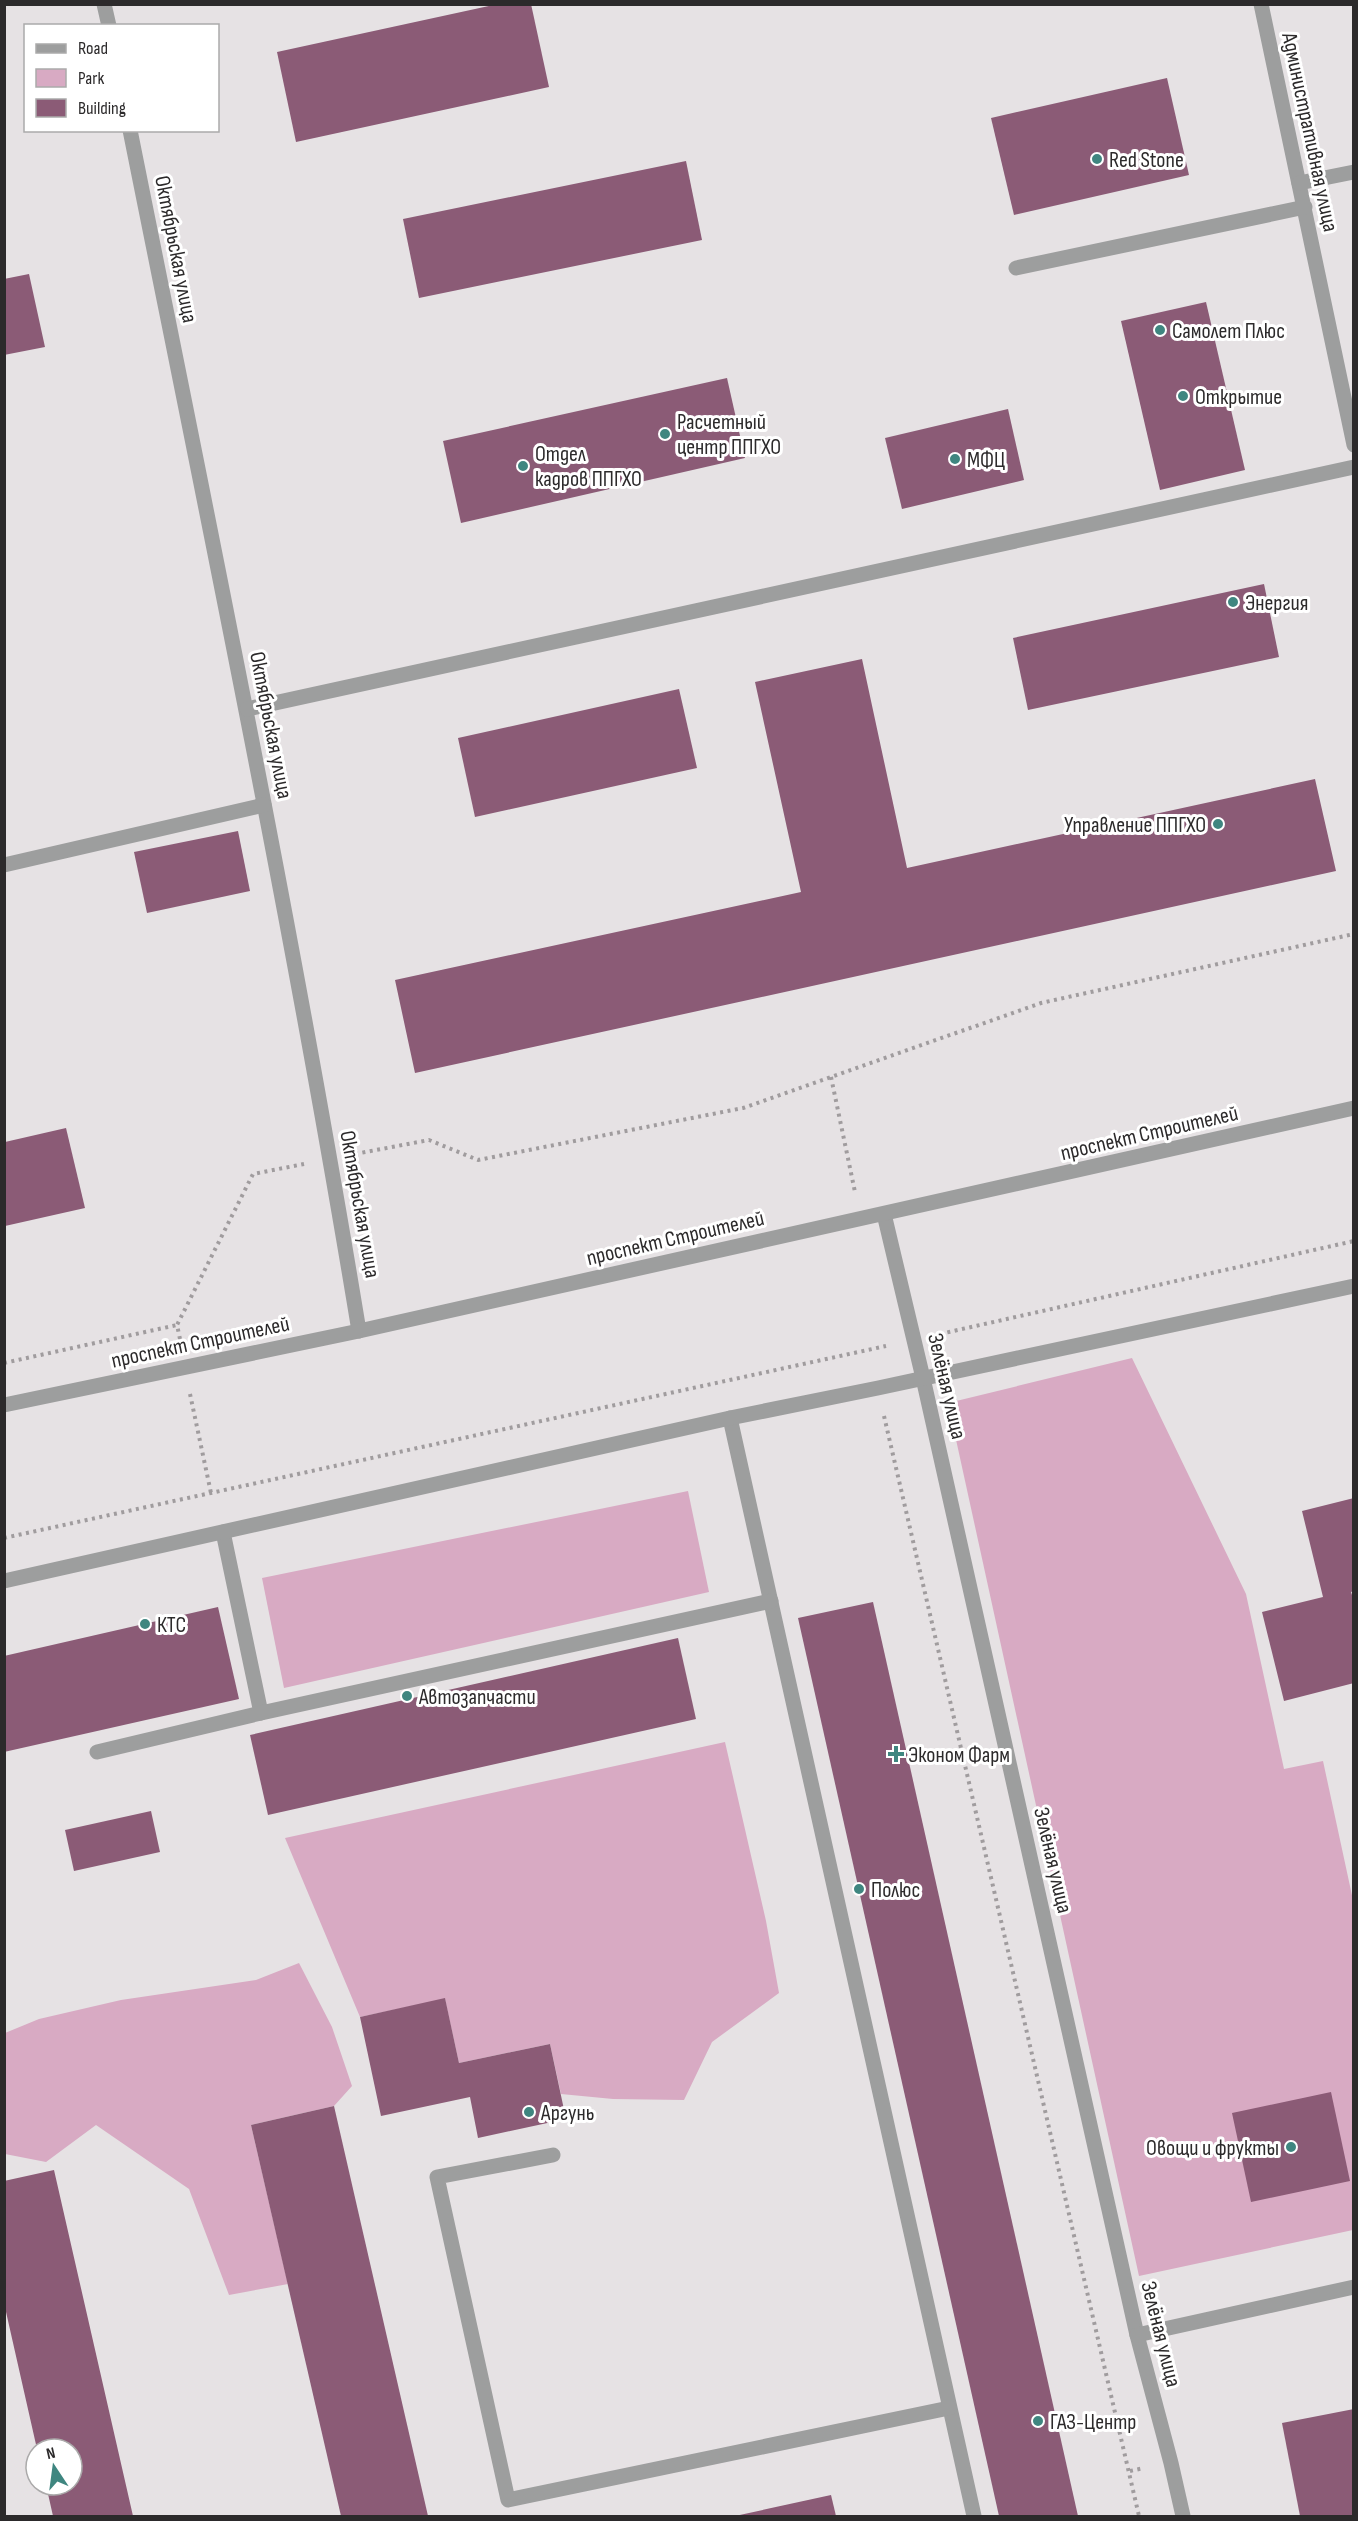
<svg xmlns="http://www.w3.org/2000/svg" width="1358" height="2521" font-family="'Sofia Sans Condensed',sans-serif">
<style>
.green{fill:#d8aac3}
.building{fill:#8b5b76}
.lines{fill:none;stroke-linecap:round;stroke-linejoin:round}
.path{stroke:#a09c9e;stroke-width:4;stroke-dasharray:3 4.5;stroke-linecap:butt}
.minor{stroke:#9d9e9e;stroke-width:15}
.poi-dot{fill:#3f8680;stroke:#fff;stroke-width:2}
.labels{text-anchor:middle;stroke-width:6;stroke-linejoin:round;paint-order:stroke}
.street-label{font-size:22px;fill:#2c2a2b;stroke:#fff}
.poi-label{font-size:22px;fill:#2c2a2b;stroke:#fff;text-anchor:start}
</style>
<rect width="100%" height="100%" fill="#e6e2e4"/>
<g class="green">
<polygon points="1132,1358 1246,1594 1284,1769 1323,1761 1353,1900 1353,2230 1139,2276 948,1403"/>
<polygon points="688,1491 709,1592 284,1688 262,1578"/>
<polygon points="725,1742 766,1921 779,1993 712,2042 684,2100 613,2099 561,2094 550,2044 459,2063 445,1999 360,2017 285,1838"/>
<polygon points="299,1963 332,2027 352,2086 334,2106 251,2125 288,2284 229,2295 189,2189 96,2125 46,2162 5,2154 5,2033 39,2019 121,2000 256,1980"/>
</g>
<g class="building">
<polygon points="498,4 531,4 549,87 296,142 277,52"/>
<polygon points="1167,78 1189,175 1014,215 991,118"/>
<polygon points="686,161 702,240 419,298 403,219"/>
<polygon points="29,274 45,347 4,355 4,279"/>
<polygon points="1206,302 1245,470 1160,490 1121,321"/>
<polygon points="727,378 745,458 461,523 443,441"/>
<polygon points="1008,409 1024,480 902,509 885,438"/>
<polygon points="1264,584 1279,657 1028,710 1013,638"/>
<polygon points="862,659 907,868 1315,779 1336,871 415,1073 395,980 801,892 755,682"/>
<polygon points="679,689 697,768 475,817 458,738"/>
<polygon points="238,831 250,891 147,913 134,852"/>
<polygon points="66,1128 85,1208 5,1226 5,1142"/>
<polygon points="1354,1498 1354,1591 1351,1592 1354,1601 1354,1683 1284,1701 1262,1612 1323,1597 1302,1511"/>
<polygon points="873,1602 1078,2516 999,2516 798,1618"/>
<polygon points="218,1607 239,1699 4,1752 4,1656"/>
<polygon points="678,1638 696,1719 268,1815 250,1735"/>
<polygon points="151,1811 160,1852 74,1871 65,1830"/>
<polygon points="445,1998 459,2063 550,2044 566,2119 478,2138 470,2097 381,2116 360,2017"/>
<polygon points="1331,2092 1350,2181 1251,2202 1232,2113"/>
<polygon points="334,2106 428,2516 341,2516 251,2125"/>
<polygon points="54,2170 133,2516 53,2516 46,2485 72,2485 72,2449 37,2449 4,2303 4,2181"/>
<polygon points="1354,2409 1354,2516 1300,2516 1282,2423"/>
<polygon points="831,2495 836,2516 735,2516"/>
</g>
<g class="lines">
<g class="path">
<polyline points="831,1077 855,1192"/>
<polyline points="355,1154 429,1140 478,1160 743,1108 1041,1003 1354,934"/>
<polyline points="940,1334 1354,1241"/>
<polyline points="180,1339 177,1325 253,1174 304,1164"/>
<polyline points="4,1363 177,1325"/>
<polyline points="190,1394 211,1493"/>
<polyline points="884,1416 1139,2516"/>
<polyline points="4,1538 886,1346"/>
<polyline points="1130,2471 1144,2468"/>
</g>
<g class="minor">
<polyline points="104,4 109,26"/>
<polyline points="1261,4 1354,445"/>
<path d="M130,130C210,530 293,929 359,1331"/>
<polyline points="1299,183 1354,172"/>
<polyline points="1016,268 1305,207"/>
<polyline points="247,709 1354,467"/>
<polyline points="4,865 264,805"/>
<polyline points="884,1214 923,1378 1137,2335 1171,2463 1183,2516"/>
<polyline points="4,1405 359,1331 1354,1108"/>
<polyline points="730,1418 974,2516"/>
<polyline points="223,1532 261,1713"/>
<polyline points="4,1581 730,1418 878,1388 1354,1286"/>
<polyline points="97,1752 261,1713 771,1601"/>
<polyline points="553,2155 437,2177 508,2500 949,2408"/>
<polyline points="1137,2335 1354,2287"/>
</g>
</g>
<g class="poi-dot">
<circle cx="1097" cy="159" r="6"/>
<circle cx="1160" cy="330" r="6"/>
<circle cx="1183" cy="396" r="6"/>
<circle cx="665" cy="434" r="6"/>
<circle cx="955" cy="459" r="6"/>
<circle cx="523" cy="466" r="6"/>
<circle cx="1233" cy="602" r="6"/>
<circle cx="1218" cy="824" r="6"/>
<circle cx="145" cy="1624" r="6"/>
<circle cx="407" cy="1696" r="6"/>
<path d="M893 1745h6v6h6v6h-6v6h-6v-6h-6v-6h6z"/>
<circle cx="859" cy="1889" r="6"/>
<circle cx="529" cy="2112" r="6"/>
<circle cx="1291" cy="2147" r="6"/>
<circle cx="1038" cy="2421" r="6"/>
</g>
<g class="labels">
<g class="street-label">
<text transform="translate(1311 132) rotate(78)" y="8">Административная улица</text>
<text transform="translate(177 249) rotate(79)" y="8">Октябрьская улица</text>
<text transform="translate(272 725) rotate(79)" y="8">Октябрьская улица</text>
<text transform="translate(1149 1132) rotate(-13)" y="8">проспект Строителей</text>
<text transform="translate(361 1204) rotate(80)" y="8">Октябрьская улица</text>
<text transform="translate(675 1237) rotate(-13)" y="8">проспект Строителей</text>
<text transform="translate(200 1341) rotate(-12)" y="8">проспект Строителей</text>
<text transform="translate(948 1386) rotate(77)" y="8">Зелёная улица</text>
<text transform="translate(1054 1860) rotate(77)" y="8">Зелёная улица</text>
<text transform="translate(1162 2334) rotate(76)" y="8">Зелёная улица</text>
</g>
<g class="poi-label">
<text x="1109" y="167">Red Stone</text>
<text x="1172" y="338">Самолет Плюс</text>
<text x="1195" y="404">Открытие</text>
<text x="677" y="429">Расчетный<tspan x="677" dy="25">центр ППГХО</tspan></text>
<text x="535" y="461">Отдел<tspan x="535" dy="25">кадров ППГХО</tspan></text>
<text x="967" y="467">МФЦ</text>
<text x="1245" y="610">Энергия</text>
<text x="1206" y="832" text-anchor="end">Управление ППГХО</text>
<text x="157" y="1632">КТС</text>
<text x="419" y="1704">Автозапчасти</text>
<text x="908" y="1762">Эконом Фарм</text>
<text x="871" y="1897">Полюс</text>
<text x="541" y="2120">Аргунь</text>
<text x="1279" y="2155" text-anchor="end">Овощи и фрукты</text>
<text x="1050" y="2429">ГАЗ-Центр</text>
</g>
</g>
<rect width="1358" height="2521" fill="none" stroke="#2c2a2b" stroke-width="12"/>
<rect x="24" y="24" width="195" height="108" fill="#ffffff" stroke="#abaaaa" stroke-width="1.5"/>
<rect x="36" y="44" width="30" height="9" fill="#9d9e9e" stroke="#abaaaa" stroke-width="1.5"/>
<text x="78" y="54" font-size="18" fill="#2c2a2b">Road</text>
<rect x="36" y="69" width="30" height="18" fill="#d8aac3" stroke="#abaaaa" stroke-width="1.5"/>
<text x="78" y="84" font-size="18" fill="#2c2a2b">Park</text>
<rect x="36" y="99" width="30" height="18" fill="#8b5b76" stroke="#abaaaa" stroke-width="1.5"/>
<text x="78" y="114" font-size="18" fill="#2c2a2b">Building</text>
<g transform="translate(54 2467) rotate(347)"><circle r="28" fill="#ffffff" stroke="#abaaaa" stroke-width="1.5"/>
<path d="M0-4.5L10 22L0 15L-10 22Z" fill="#3f8680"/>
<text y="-9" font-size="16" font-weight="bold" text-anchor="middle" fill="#2c2a2b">N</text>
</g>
</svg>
